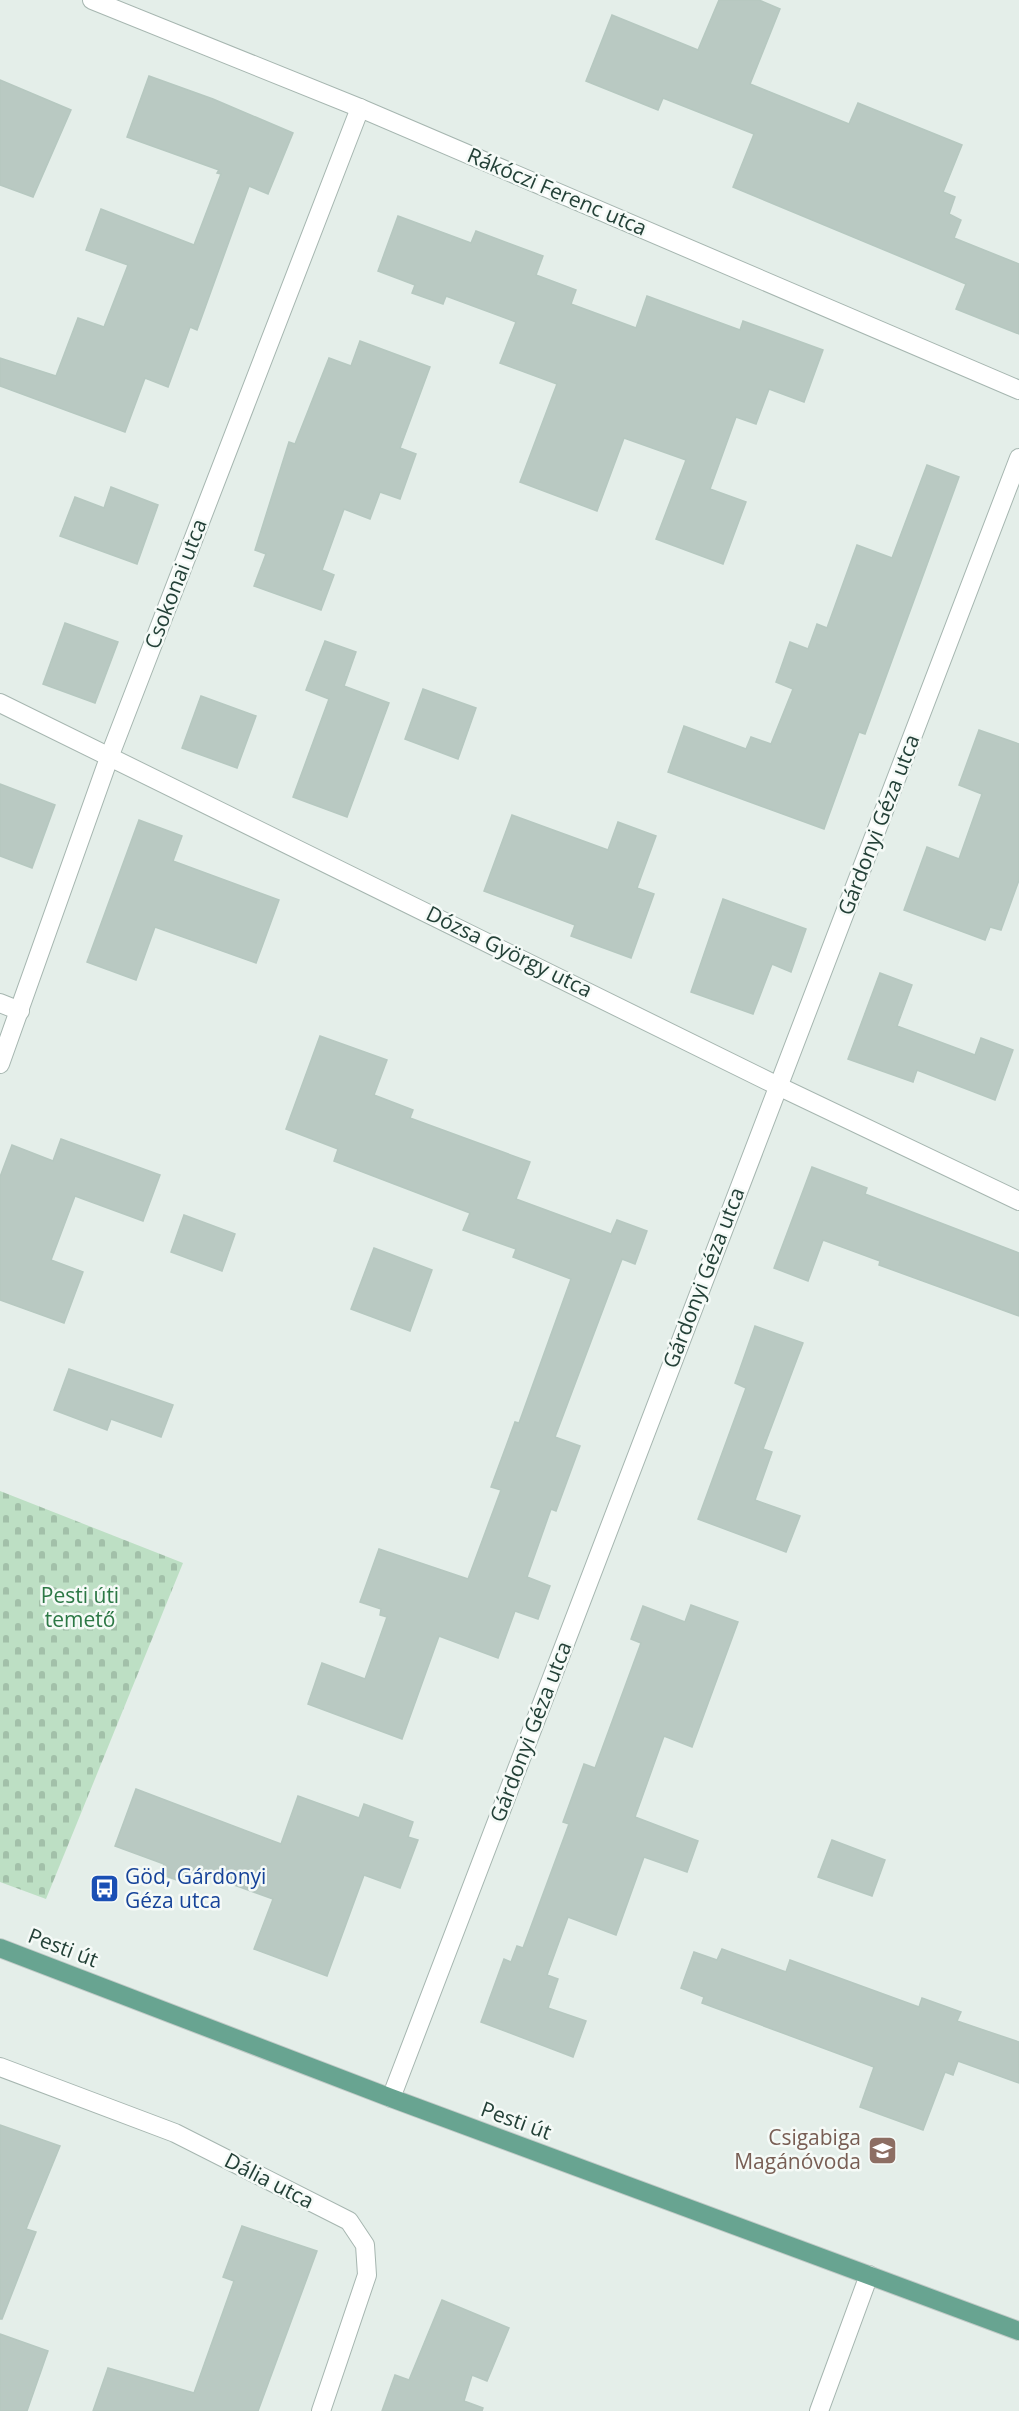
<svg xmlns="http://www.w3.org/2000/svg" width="1019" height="2411" font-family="'Open Sans',sans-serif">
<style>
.cemetery{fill:url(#cemetery-stones)}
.building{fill:#b9c9c2;stroke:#b6c8c0;stroke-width:1.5}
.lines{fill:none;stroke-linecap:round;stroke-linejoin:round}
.minor-casing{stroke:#a6b6b0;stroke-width:20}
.primary-casing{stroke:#c1cac7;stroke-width:20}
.minor{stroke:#fff;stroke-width:18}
.primary{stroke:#68a491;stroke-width:18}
.labels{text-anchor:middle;stroke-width:5;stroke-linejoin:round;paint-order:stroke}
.street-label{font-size:21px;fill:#234037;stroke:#f5faf7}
.park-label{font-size:21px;fill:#2c7845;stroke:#f5faf7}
.transit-label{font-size:21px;fill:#164399;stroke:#f5faf7;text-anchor:start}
.education-label{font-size:21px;fill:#785e54;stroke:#f5faf7;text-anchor:end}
</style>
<defs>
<pattern id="cemetery-stones" width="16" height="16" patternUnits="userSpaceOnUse" patternTransform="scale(1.5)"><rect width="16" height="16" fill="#bddfc4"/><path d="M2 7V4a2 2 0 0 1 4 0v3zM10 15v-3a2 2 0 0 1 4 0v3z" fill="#a2c0a9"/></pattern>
</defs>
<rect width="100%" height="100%" fill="#e4eee9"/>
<polygon class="cemetery" points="0,1491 183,1563 46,1899 0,1882"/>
<g class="building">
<polygon points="719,0 759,0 780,9 750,84 849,124 858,103 962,145 943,192 955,197 949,214 961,220 954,238 1019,264 1019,334 956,309 966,284 733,187 754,134 663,98 658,110 586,81 612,15 698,50"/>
<polygon points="149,76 213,99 293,133 268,194 249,186 197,330 190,327 168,387 145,378 125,432 0,386 0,358 56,376 78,318 104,327 128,265 86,250 101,209 194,245 221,174 217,173 219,170 127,137"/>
<polygon points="0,80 71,110 33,197 0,185"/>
<polygon points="398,216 471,243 476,231 543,256 536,275 576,290 571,304 636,328 647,296 740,330 743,321 823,350 804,402 769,389 756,424 736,417 710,489 746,502 723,564 656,539 686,460 624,438 597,511 520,482 557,384 500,363 516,322 446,296 443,304 412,293 415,285 378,271"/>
<polygon points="360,341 430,367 400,448 416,454 400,499 380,492 370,519 344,509 322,570 334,575 321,610 254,586 266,554 255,550 289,442 295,444 329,358 351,366"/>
<polygon points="927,465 959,477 865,734 859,732 824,829 668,772 684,726 746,749 751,737 771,744 793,689 776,682 790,642 808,649 817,624 827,628 857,545 892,558"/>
<polygon points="111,487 158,505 137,564 60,536 75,497 104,508"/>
<polygon points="65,623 118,642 95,703 43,684"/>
<polygon points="325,641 356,652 344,686 389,703 347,817 293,797 329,699 306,690"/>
<polygon points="423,689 476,708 458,759 405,739"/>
<polygon points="201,696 256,716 237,768 182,748"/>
<polygon points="979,730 1019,744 1019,880 1001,930 990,927 985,940 904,910 927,847 959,859 982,794 959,785"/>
<polygon points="0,784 55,805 32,868 0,856"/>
<polygon points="512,815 608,850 618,822 656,836 637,888 654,894 631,958 571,936 575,925 484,891"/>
<polygon points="139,820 182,836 173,861 279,900 256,963 155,927 136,980 87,962"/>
<polygon points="723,899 806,929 791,972 772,964 753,1014 691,992"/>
<polygon points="880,973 912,985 897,1026 975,1055 981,1038 1013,1050 995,1100 917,1070 913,1082 848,1059"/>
<polygon points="320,1036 387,1060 374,1095 413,1110 410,1118 530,1162 516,1199 611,1234 617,1220 647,1231 635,1264 622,1259 555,1437 580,1446 556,1511 551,1509 527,1577 550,1586 538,1619 515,1611 498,1658 439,1636 402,1739 308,1704 322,1663 365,1679 387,1617 380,1615 381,1609 360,1602 379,1549 468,1579 501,1490 491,1487 515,1422 519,1423 571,1279 513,1257 516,1249 463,1230 470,1213 334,1161 338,1149 286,1129"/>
<polygon points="61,1139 160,1175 143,1221 75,1196 51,1260 83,1272 64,1323 0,1300 0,1177 12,1145 53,1161"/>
<polygon points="812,1167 867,1188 865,1194 1019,1253 1019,1316 879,1265 880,1261 823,1240 808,1281 774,1268"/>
<polygon points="184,1215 235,1234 222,1271 171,1252"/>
<polygon points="374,1248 432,1270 410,1331 351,1309"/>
<polygon points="755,1326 803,1343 763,1449 772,1452 755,1500 800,1516 786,1552 698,1519 746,1388 735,1383"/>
<polygon points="69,1369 173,1405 161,1437 111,1419 107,1430 54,1410"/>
<polygon points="691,1605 738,1622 692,1747 664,1736 635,1817 698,1841 687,1872 644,1857 616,1935 568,1917 547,1975 558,1979 548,2008 586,2021 573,2057 481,2022 504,1959 511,1962 517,1946 523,1948 569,1824 563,1822 584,1764 595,1768 641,1643 631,1639 643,1606 685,1622"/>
<polygon points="136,1789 281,1844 298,1796 359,1818 364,1804 413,1822 408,1837 418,1840 400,1888 364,1875 327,1976 254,1949 273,1899 193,1870 188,1884 160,1874 164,1864 115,1846"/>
<polygon points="832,1840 885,1860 872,1896 818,1877"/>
<polygon points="722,1949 786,1972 790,1960 919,2007 922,1998 961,2012 957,2021 1019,2042 1019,2083 958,2061 953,2075 945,2072 923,2130 860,2107 874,2067 702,2003 704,1997 681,1988 694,1952 717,1960"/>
<polygon points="0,2125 60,2146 26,2229 36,2232 2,2319 0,2319"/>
<polygon points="242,2226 317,2251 258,2411 93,2411 108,2368 194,2393 234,2281 223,2277"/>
<polygon points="442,2300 509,2328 487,2381 472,2375 464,2401 483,2408 482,2411 382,2411 395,2375 409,2380"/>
<polygon points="0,2334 48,2351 27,2411 0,2411"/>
</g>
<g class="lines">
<defs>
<g id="minor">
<polyline points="92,0 360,108 1019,390"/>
<polyline points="0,703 778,1086 1019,1201"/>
<polyline points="0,1003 20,1011"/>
<polyline points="0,1064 110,755 360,108"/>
<polyline points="0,2067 175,2133 349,2221 365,2245 367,2275 321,2411"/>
<polyline points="391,2098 1019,458"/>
<polyline points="819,2411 869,2275"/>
</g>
<polyline id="primary" points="0,1948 391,2098 1019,2331"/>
</defs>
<use href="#minor" class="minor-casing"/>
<use href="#primary" class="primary-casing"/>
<use href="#minor" class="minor"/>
<use href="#primary" class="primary"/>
</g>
<defs>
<symbol id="bus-square" viewBox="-11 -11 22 22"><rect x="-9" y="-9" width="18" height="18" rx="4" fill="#1a4fb4" stroke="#f5faf7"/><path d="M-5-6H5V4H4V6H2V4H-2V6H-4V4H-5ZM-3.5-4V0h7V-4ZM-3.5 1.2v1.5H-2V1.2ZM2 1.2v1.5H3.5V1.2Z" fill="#fff"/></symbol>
<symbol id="school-square" viewBox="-11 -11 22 22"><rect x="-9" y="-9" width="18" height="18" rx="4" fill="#8d6e63" stroke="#f5faf7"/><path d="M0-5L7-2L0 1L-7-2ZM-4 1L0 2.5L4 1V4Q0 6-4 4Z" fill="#fff"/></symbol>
</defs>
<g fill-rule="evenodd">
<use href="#bus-square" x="88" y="1872" width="33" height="33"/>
<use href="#school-square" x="866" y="2134" width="33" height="33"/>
</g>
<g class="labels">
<g class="street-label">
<text transform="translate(557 192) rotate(23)" y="7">Rákóczi Ferenc utca</text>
<text transform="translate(176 584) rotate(-69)" y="7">Csokonai utca</text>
<text transform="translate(879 825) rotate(-69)" y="7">Gárdonyi Géza utca</text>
<text transform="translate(509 952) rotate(26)" y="7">Dózsa György utca</text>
<text transform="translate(704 1278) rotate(-69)" y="7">Gárdonyi Géza utca</text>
<text transform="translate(531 1732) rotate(-69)" y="7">Gárdonyi Géza utca</text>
<text transform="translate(63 1948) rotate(21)" y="7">Pesti út</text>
<text transform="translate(516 2121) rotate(20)" y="7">Pesti út</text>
<text transform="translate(269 2181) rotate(27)" y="7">Dália utca</text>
</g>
<g class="park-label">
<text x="80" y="1603">Pesti úti<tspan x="80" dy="24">temető</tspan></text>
</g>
<g class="transit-label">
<text x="125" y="1884">Göd, Gárdonyi<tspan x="125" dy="24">Géza utca</tspan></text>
</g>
<g class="education-label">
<text x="861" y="2145">Csigabiga<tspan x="861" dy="24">Magánóvoda</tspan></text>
</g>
</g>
</svg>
